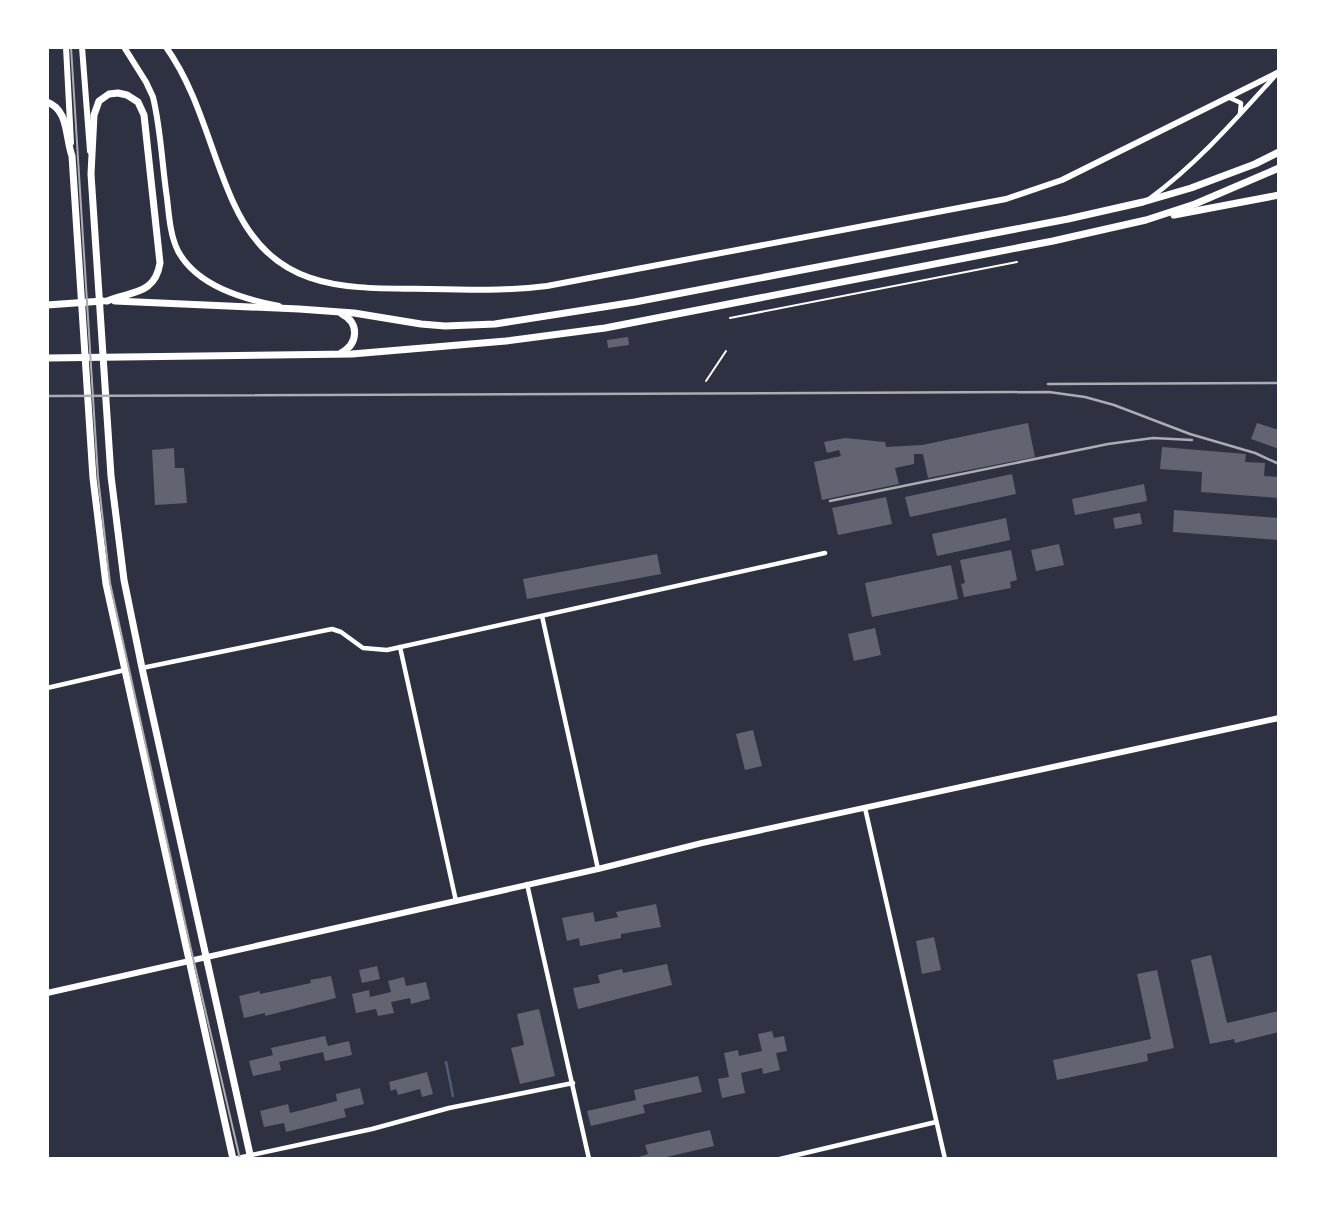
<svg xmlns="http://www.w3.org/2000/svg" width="1326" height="1206" font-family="'Sofia Sans Condensed',sans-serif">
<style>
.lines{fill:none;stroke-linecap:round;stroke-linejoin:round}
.stream{stroke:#4f5d75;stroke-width:2.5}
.building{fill:#626471}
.path{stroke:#fff;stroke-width:2}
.minor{stroke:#fff;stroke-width:4.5}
.tertiary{stroke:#fff;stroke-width:6}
.secondary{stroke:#fff;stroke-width:6}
.primary{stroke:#fff;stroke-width:7}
.tram{stroke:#abadb3;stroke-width:2}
.rail{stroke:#abadb3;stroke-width:2.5}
</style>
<rect width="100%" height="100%" fill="#2d3142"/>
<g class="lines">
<polyline class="stream" points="446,1062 453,1096"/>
</g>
<g class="building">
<polygon points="628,337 629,345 608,348 607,340"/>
<polygon points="1028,423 1035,457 928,478 923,454 914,454 914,464 895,468 899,484 822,500 814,462 841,456 839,450 827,453 824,442 845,438 885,442 886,447 922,445"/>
<polygon points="1257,423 1279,430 1279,449 1251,439"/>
<polygon points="1162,447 1246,454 1245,462 1265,463 1264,476 1279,477 1279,498 1201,492 1202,472 1160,469"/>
<polygon points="174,448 175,468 184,468 187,503 155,505 152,450"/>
<polygon points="1012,474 1016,494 910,517 905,497"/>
<polygon points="1144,484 1147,501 1075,515 1072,499"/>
<polygon points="886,497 892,524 838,535 832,508"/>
<polygon points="1174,510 1279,518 1279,540 1173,532"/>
<polygon points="1140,513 1142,524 1115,529 1113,518"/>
<polygon points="1006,518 1010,540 937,556 932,534"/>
<polygon points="1059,544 1064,565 1036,571 1031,550"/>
<polygon points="1011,550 1017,580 1010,582 1011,588 964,597 961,584 965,583 960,560"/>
<polygon points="657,554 661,574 527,599 523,579"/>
<polygon points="951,565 958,599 872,617 865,583"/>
<polygon points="875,628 881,655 854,661 848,634"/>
<polygon points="753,730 762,766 745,770 736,734"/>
<polygon points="656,904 661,927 621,934 621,938 580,946 579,938 567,941 562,918 593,912 595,922 618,917 616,912"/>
<polygon points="934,937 941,970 922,974 916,941"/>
<polygon points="1211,955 1227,1023 1279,1011 1279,1032 1235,1043 1234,1039 1210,1044 1191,960"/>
<polygon points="667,964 672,985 578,1009 573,988 600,983 598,975 622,969 623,973"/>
<polygon points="377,966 380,979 362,983 359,970"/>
<polygon points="1157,970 1174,1048 1147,1054 1148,1061 1057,1080 1053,1060 1151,1039 1137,974"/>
<polygon points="331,976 336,998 265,1016 265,1013 244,1018 239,996 260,991 260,994 311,983 310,980"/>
<polygon points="404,977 406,986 426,982 430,999 411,1004 410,998 391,1002 394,1013 378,1016 376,1009 356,1013 352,994 369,990 370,997 391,992 388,981"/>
<polygon points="539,1009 555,1076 520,1084 511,1048 524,1045 517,1014"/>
<polygon points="772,1031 774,1038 784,1036 787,1051 776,1053 780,1070 763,1074 762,1068 741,1073 745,1093 722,1098 718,1079 729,1077 724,1053 738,1050 739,1056 762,1051 758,1034"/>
<polygon points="325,1036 328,1046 349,1041 352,1055 325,1061 323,1052 279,1062 281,1070 253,1076 249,1061 273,1055 271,1048"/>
<polygon points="427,1072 433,1094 422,1097 420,1089 398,1095 396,1089 391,1091 389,1082"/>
<polygon points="698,1076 702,1092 643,1105 645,1113 591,1126 587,1111 636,1100 634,1090"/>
<polygon points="360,1088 364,1104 344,1109 346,1117 286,1132 284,1123 264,1127 260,1111 288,1104 290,1113 337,1101 336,1094"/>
<polygon points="710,1130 714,1146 658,1159 632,1159 648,1154 645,1145"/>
</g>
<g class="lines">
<g class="path">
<polyline points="730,318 1017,262"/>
<polyline points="706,381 726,351"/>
</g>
<g class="minor">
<polyline points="1230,98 1241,103 1240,114"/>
<path d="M1149,199C1196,165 1236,119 1275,76"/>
<polyline points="542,616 598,869"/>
<polyline points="400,647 456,901"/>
<polyline points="142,668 332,629 341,632 363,648 387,650 825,553"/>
<polyline points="47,688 125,670"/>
<polyline points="865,808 945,1159"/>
<polyline points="527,884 589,1159"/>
<polyline points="233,1159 372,1129 449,1108 573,1083"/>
<polyline points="780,1159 936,1122"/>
</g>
<path class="tertiary" d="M166,47C200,95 210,152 234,204C275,293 345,288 429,289C469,290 507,291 547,286L1006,199L1062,180L1279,72"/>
<g class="secondary">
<polyline points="66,47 71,143"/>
<polyline points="82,47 90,151"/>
<path d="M124,47L146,82L153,97C161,130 162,165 167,198C169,215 170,235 178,251C197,286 243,299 279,306"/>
<polyline points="47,993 598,869 702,843 1279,718"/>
</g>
<g class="primary">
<path d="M47,102C69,110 65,137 72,156L93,478L106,584L233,1159"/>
<polyline points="1174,215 1279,195"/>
<path d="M107,301C131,291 155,295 160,263L144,115L138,102L127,95L118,93L109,94L99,101L94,115L91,174L111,476L124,580L142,668L251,1159"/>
<polyline points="115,301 299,309 354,313 421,324 445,326 495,324 635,302 1068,219 1143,202 1191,188 1255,164 1279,152"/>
<polyline points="47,305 103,301"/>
<path d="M341,353C358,344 360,323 342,314"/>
<polyline points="47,358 352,354 506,341 605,328 1053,241 1146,220 1195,204 1279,168"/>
</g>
<polyline class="tram" points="71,47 98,477 110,583 190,945 240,1159"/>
<g class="rail">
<polyline points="1048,384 1279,383"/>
<polyline points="47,396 1049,392 1085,397 1114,405 1190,434 1255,453 1279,464"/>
<polyline points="830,501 1108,444 1153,438 1192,440"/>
</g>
</g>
<rect width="1326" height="1206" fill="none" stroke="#ffffff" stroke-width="98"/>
</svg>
